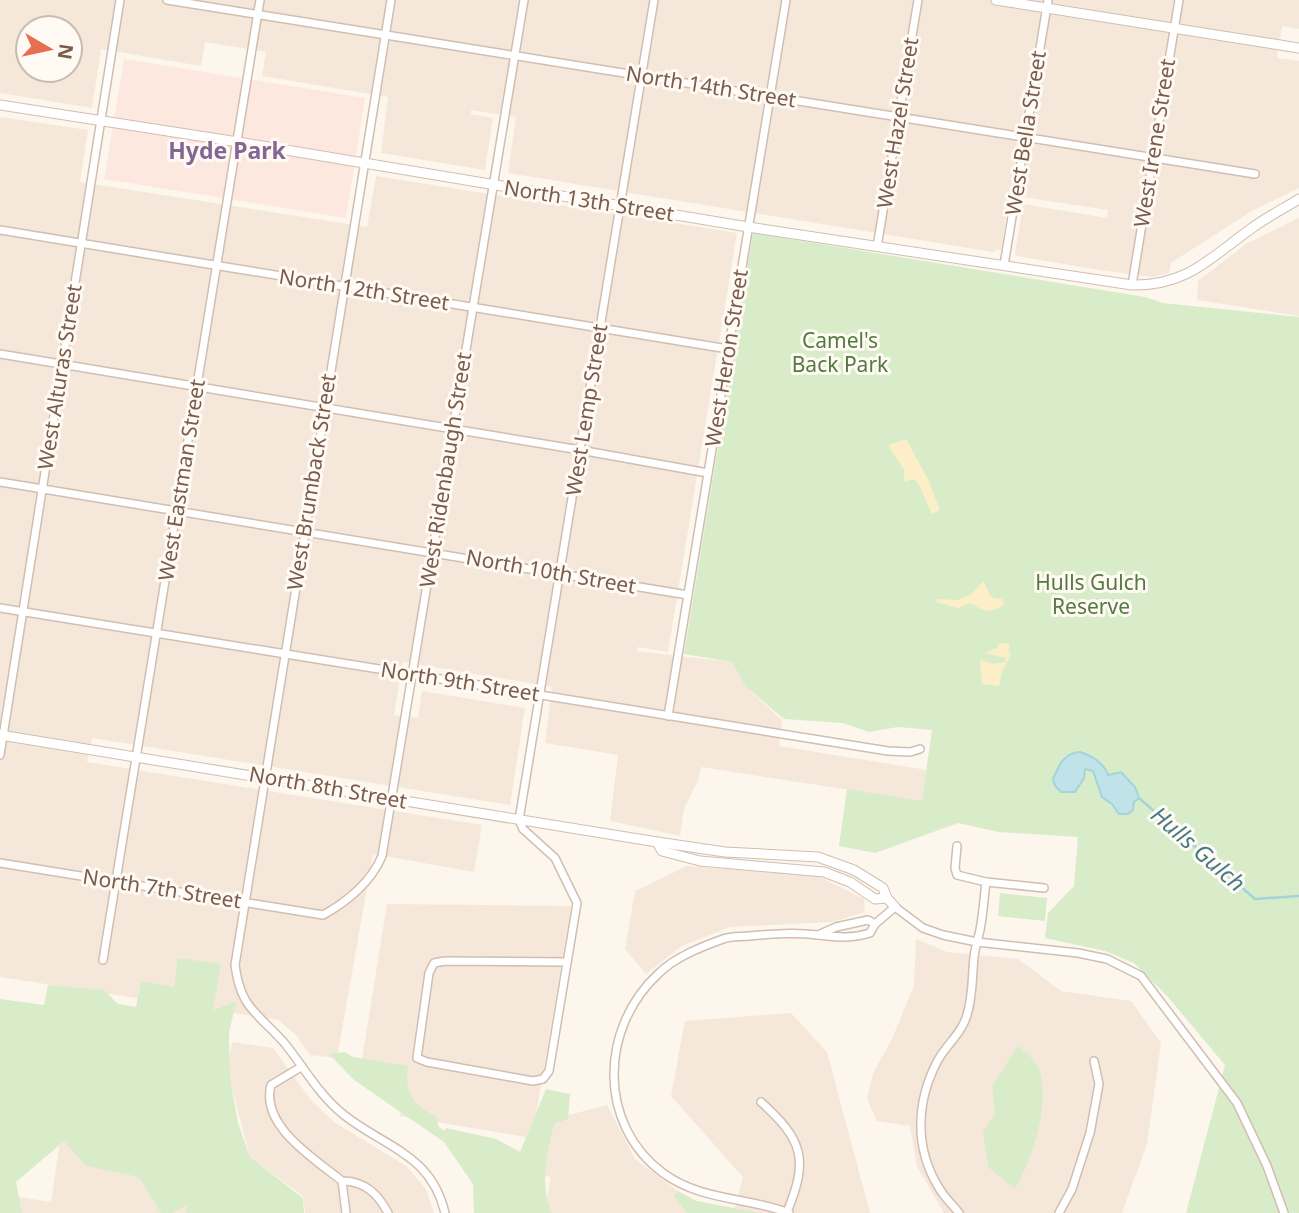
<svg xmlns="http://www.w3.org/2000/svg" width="1299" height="1213" font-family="'Noto Sans',sans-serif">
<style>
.residential{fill:#f5e8da;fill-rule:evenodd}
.commercial{fill:#fde8e0}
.green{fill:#d8ecc9}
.sand{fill:#fcefc7}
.water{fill:#bfe3e8;stroke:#a5d3da;stroke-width:2}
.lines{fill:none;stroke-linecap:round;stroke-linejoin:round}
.stream{stroke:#a5d3da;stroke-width:2.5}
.minor-casing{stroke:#d1beb0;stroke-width:10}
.tertiary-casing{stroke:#d1beb0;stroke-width:11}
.minor{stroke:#fff;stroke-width:7}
.tertiary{stroke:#fff;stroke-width:9}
.labels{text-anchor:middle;stroke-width:6;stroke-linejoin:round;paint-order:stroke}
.street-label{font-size:21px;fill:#7a5c4d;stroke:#fffaf3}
.park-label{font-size:21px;fill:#537a41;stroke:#fffaf3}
.neighbourhood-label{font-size:23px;font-weight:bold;fill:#846695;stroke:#fffaf3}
.water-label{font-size:23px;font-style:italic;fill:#437c86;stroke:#fffaf3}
</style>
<rect width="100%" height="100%" fill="#fdf6ec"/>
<g class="residential">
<path d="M0,0H1299V29L1282,26L1277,58L1299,61V188L1252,211L1171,263L1169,273L1152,277L1099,270L1017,256L1015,254L1023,204L1107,218L1108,210L1009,195L1001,250L997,249L993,252L508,173L516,117L471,110V114L493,118L485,170L381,153L388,97L262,76L266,52L205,42L201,66L101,49L92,108L0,93ZM28,28H70V70H28Z"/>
<polygon points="0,117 88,130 80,182 367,227 376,176 737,233 668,652 638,647 637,651 732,662 745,686 782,720 779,746 927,770 922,801 701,767 699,778 684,809 680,836 610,821 618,755 545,743 552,687 403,662 394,715 418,718 422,691 525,708 510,805 92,738 87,762 482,825 474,872 373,854 337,1058 310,1055 296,1035 278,1020 0,977"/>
<polygon points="1299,218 1299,316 1197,300 1198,281 1246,244"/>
<polygon points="687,866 818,876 864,899 865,912 832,922 730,927 682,946 646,974 625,949 635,891"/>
<polygon points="387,904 571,906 532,1138 400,1116 405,1086 360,1072"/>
<polygon points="916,939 947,952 1018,959 1061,991 1131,1001 1161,1043 1147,1144 1122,1213 944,1213 917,1166 910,1126 877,1121 867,1099 873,1073 891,1041 914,986"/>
<polygon points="791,1013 827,1052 870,1213 544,1213 551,1177 535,1174 546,1121 607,1105 635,1159 678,1191 696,1201 735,1208 743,1177 671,1096 685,1021"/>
<polygon points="232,1042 273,1048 311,1100 334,1122 406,1166 426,1189 434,1213 305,1213 303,1196 250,1157 227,1069"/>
<polygon points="63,1121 203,1213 0,1213 0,1194 51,1202"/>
</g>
<polygon class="commercial" points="124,59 365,98 346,218 104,179"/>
<g class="green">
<polygon points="753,233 1145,297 1163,303 1299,317 1299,1213 1186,1213 1225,1065 1167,996 1134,963 1105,951 1045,938 1048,913 1074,886 1078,837 999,832 958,823 875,853 839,846 847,789 922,801 932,730 898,727 869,732 843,723 784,719 745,686 732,662 684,654"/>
<polygon points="1000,893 1047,898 1045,921 998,916"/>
<polygon points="178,958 221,964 213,1010 236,1002 229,1033 230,1078 238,1123 250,1157 303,1198 304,1213 186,1213 187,1205 172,1213 161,1213 139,1177 86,1166 64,1141 16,1182 22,1213 0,1213 0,999 44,1005 48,985 104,990 118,1004 136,1007 141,981 174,987"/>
<path d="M1018,1046C1028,1054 1039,1063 1041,1076C1048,1112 1032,1159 1015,1189L988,1167L983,1132L995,1114L992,1086Z"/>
<path d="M345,1052L353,1057L408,1066C405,1094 411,1104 436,1116L438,1126L444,1131L446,1128L496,1139L520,1152L546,1089L570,1094L568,1119L554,1124C547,1153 539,1186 552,1213H474L473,1184L444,1142L354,1080L329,1054Z"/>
<polygon points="678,1191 696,1201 760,1213 687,1213 674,1196"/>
</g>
<g class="sand">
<polygon points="906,439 928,479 940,510 932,514 918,483 913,479 906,482 904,480 904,470 888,445"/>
<path d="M983,581L991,597L1002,599L1004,604C991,615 984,611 970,603L958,608L936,602L937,599L958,600L972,594Z"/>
<polygon points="1000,643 1010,644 1008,651 1011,654 1002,672 999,686 982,684 980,659 992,664 1005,662 1006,658 985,653 997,648"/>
</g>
<path class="water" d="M1080,752C1092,756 1104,763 1108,775L1121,772L1135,787L1139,798L1134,802L1133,810L1128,814H1119L1112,804L1102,797L1093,771L1085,769L1084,778L1075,792H1061L1055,786L1053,779C1059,765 1064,753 1080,752Z"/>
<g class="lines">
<polyline class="stream" points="1139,798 1255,899 1299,896"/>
<defs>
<g id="minor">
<polyline points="167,0 1255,174"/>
<path d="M391,0L235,965C237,978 239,989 246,1001C256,1017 274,1030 286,1045C305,1069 319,1095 344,1115C386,1148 431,1154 445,1213"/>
<polyline points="0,230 728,349"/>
<polyline points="877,247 918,0"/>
<polyline points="1004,265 1048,0"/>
<polyline points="1132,285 1179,0"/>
<polyline points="0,354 580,450 708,473"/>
<polyline points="0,482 688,595"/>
<polyline points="0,608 888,751 910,752 920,749"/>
<polyline points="668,716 786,0"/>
<polyline points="0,755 120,0"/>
<path d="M957,846L955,868L957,875L986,882C984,898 983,915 980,930C978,939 975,948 974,957C972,976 973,996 967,1015C962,1033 947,1044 938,1060C916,1101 914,1148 939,1188C944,1197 953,1205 959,1213"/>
<path d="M0,863L323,915C347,902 372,881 382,856L524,0"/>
<polyline points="986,882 1044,888"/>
<polyline points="875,924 895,907 923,928 943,935 977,942 1078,953 1107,959 1141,976 1237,1103 1267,1166 1284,1213"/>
<polyline points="103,960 260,0"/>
<polyline points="567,962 445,961 434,963 429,973 417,1058 427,1062 533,1081 543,1079 549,1071 577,903 555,858 523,829 519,820 654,0"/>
<path d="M301,1067L271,1085C260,1126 315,1159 342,1181C365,1181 378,1194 388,1213"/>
<path d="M761,1102C803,1140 809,1159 787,1212"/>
<polyline points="342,1181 346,1213"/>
<path d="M789,1213C747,1197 701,1201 663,1173C597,1124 600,1028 658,974C675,957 701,947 723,939C731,936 741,937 749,936C772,934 795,932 818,935C838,937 850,939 870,933L875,924L868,920L836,927L818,935"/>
<polyline points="1059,1213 1072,1189 1090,1133 1099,1084 1094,1061"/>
</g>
<g id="tertiary">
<polyline points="996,0 1299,48"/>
<path d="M0,105L238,142L748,227L1132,285C1187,286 1210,258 1252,228C1267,217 1283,209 1299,199"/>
<polyline points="0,735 657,842 725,852 818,857 854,870 883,888 887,898 895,907"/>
<polyline points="657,842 662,851 700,861 824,872 850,882 875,899 887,898"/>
</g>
</defs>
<use href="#minor" class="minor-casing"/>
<use href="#tertiary" class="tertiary-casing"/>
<use href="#minor" class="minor"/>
<use href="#tertiary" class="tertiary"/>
</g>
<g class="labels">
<g class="street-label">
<text transform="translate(711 87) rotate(9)" y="7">North 14th Street</text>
<text transform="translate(898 123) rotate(-81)" y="7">West Hazel Street</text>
<text transform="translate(1026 133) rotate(-81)" y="7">West Bella Street</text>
<text transform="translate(1155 143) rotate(-81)" y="7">West Irene Street</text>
<text transform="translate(589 201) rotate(9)" y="7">North 13th Street</text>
<text transform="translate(364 290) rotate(9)" y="7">North 12th Street</text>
<text transform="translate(727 358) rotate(-81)" y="7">West Heron Street</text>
<text transform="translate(60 377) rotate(-81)" y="7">West Alturas Street</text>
<text transform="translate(587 410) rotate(-81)" y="7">West Lemp Street</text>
<text transform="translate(446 470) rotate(-81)" y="7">West Ridenbaugh Street</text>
<text transform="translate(182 480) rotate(-81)" y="7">West Eastman Street</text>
<text transform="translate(312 482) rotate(-81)" y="7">West Brumback Street</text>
<text transform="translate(551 572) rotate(10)" y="7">North 10th Street</text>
<text transform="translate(460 682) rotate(9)" y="7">North 9th Street</text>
<text transform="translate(328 788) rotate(10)" y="7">North 8th Street</text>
<text transform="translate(162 889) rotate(9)" y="7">North 7th Street</text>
</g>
<g class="park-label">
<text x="840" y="348">Camel's<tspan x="840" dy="24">Back Park</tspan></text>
<text x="1091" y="590">Hulls Gulch<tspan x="1091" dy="24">Reserve</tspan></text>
</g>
<g class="neighbourhood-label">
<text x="227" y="159">Hyde Park</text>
</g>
<g class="water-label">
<text transform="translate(1198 849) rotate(41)" y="8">Hulls Gulch</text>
</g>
</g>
<g transform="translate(49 49) rotate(99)"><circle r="33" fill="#fffaf3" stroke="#cabbb1" stroke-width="2"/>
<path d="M0-5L12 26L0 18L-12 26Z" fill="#e76f51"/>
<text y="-10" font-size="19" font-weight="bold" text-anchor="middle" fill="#7a5c4d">N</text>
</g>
</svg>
